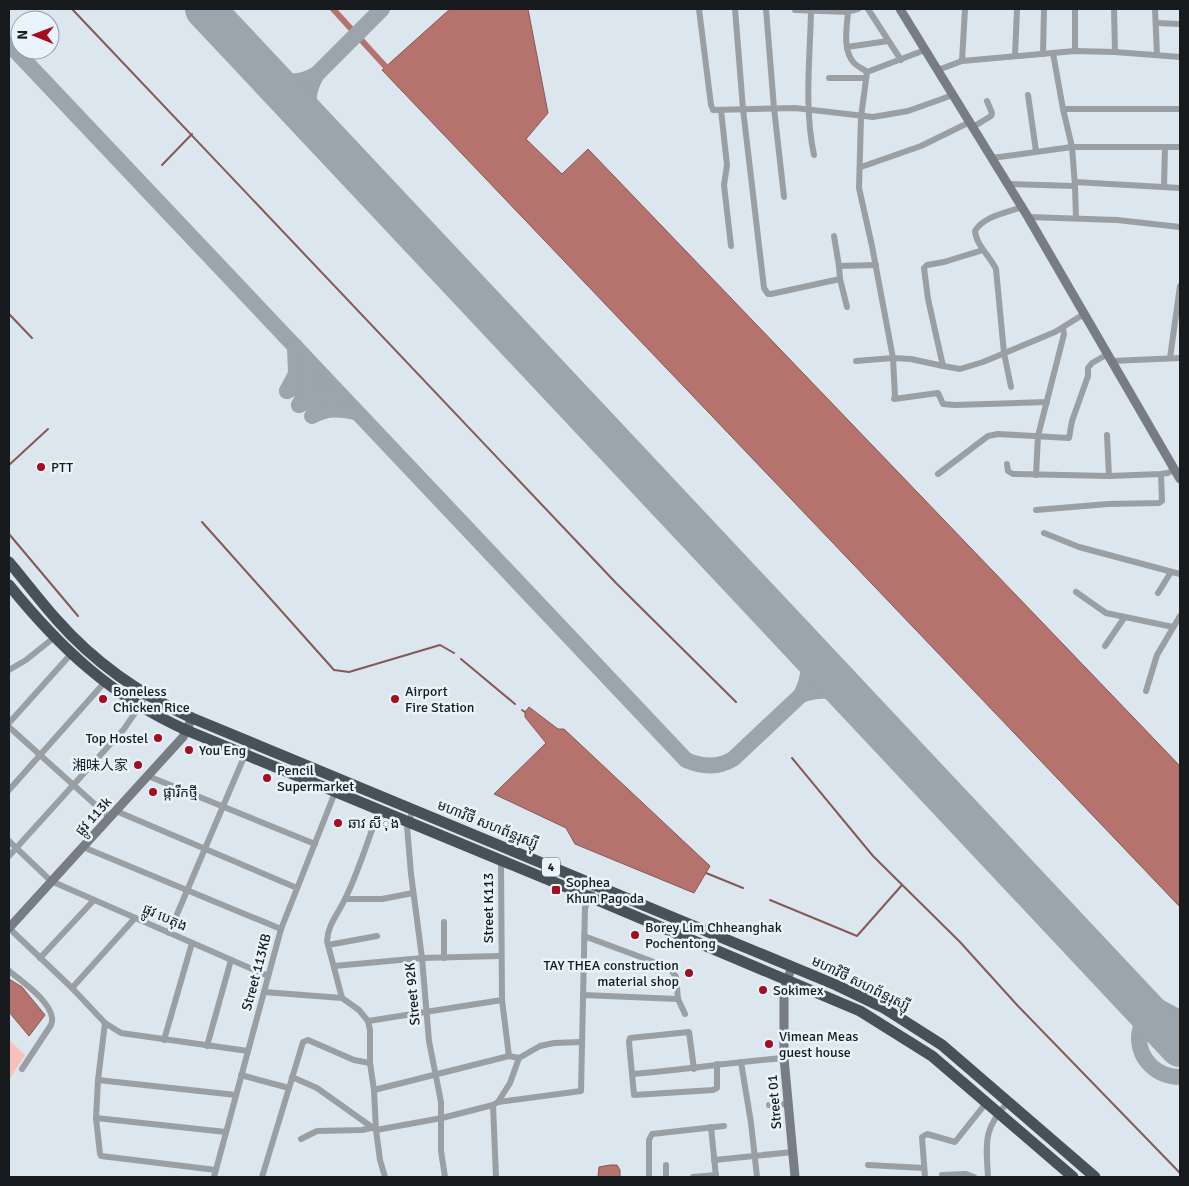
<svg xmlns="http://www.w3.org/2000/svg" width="1189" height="1186" font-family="Signika,'Noto Sans SC','Noto Sans Khmer',sans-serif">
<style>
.green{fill:#f9c0bb}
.water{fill:#b6726d;stroke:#865855}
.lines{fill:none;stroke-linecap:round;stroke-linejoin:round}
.stream{stroke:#865855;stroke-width:2}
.canal{stroke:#b6726d;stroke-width:6}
.taxiway{stroke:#9ca4ac;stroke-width:16}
.runway{stroke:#9ca4ac;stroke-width:40}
.street{stroke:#9a9fa3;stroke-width:6}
.secondary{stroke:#777d83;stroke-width:9}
.highway{stroke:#485159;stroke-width:11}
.poi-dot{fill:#a50c1f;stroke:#e8f3fc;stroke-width:2}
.labels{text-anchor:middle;stroke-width:5;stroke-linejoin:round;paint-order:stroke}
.shield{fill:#e8f3fc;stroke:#565c61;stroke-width:1}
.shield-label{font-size:12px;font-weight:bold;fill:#171b1e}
.poi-label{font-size:14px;fill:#171b1e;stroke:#e8f3fc;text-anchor:start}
.street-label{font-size:14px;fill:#171b1e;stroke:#e8f3fc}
</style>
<rect width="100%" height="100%" fill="#dbe6ef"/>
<polygon class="green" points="9,1040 25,1055 9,1080"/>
<g class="water">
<polygon points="450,9 528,9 548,113 526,139 562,174 588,149 1180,766 1180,907 382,70"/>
<polygon points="529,707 558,729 564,729 710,866 694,893 575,844 566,828 494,794 546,743 525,717 525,712"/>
<polygon points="9,979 22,987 45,1015 29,1036 9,1012"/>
<polygon points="610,1165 617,1165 620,1170 620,1177 598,1177 599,1167"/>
</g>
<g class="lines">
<g class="stream">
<polyline points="72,9 617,584 736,702"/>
<polyline points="162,165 192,134"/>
<polyline points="9,314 32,338"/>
<polyline points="9,465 48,429"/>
<polyline points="202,522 334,670 349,672 440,645 454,653"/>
<polyline points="9,534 78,616"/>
<polyline points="461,659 515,704"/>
<polyline points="522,710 525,712"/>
<polyline points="792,758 873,856 960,942 1018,1006 1180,1173"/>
<polyline points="706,873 743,888"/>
<polyline points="770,900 857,936 902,885"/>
</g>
<polyline class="canal" points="333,9 385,66"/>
<g class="taxiway">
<path d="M9,44L686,760C702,767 718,768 733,759L801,695C820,688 834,690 852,698"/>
<path d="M265,73C286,82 296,86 317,74L382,9"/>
<path d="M316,127C309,105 304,96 317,74"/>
<polyline points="287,391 304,383 318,384"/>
<polyline points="287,391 296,374 295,346"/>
<path d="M299,405C309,389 313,375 305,358"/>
<path d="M299,405C318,394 325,395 345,400"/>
<path d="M312,416C326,408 338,408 355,412"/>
<path d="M801,695C809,679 810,667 807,650"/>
<polyline points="1129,991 1180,1018"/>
<path d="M1132,995C1135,1002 1140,1010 1142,1017C1143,1024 1139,1030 1139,1037C1139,1061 1158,1077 1180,1077"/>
</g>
<polyline class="runway" points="205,9 1180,1047"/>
<g class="street">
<polyline points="699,9 711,105 713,110 795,108 873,117 908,111 953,95"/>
<polyline points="735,9 743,109 764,288 768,294 771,294 840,279 839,266"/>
<polyline points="766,9 774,108 784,197"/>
<polyline points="868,9 901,60"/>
<polyline points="1114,9 1115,52"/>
<polyline points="1155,9 1157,55"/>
<polyline points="795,10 848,12 858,9"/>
<path d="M811,11C810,58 804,108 814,155"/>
<path d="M848,12C847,27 842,50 854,63C857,66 863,69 867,72"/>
<polyline points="1156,23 1180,24"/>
<polyline points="847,47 888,41"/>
<polyline points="925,50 867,72 861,117 859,188 872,246 893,358 895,396 894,399 938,393 943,404 955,405 1047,402"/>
<polyline points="1075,51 1075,9"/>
<polyline points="1053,53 1063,109 1072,147 1075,186 1076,218"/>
<polyline points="1043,54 1044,9"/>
<polyline points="1015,56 1017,9"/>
<polyline points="962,61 965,9"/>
<polyline points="938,70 962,61 1075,51 1115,52 1180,57"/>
<polyline points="829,78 865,78"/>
<polyline points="1028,95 1036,151"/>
<polyline points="1063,109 1180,109"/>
<polyline points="721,110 727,165 724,185 731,246"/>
<polyline points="973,127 991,116 992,113 987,101"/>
<polyline points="992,158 1072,147 1180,147"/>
<polyline points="861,167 921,146 970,122"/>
<polyline points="1075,182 1180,188"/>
<polyline points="1007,184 1075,186"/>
<polyline points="1164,187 1165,147"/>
<polyline points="1028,217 1117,220 1180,227"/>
<polyline points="834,236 839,266 876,265"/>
<polyline points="840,279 847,307"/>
<polyline points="1170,358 1180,286"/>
<polyline points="856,361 893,358 911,359 943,366 960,369 983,362 1055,332 1084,314"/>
<polyline points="1112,361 1180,358"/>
<polyline points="943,366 928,299 924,268 927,265 944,262 983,250"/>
<path d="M1011,387L1004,353L996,269C990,256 976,245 975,231C984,216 1006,213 1022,207"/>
<polyline points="1107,435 1109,476"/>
<polyline points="1007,464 1008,471 1013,474 1109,476 1161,474 1168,473 1175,469"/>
<polyline points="938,474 988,436 998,434 1069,438 1072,421 1088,376 1088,368 1092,363 1108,354"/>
<polyline points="1036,475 1038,436 1064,334 1063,329"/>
<polyline points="1036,510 1108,504 1159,503 1162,501 1161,474"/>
<polyline points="1044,533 1079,547 1180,574"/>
<polyline points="1076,592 1106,613 1173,627"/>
<polyline points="1158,593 1171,572"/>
<polyline points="1105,646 1124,618"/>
<polyline points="9,670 26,660 56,636"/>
<polyline points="1146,691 1157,655 1180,616"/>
<polyline points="9,723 71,654"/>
<polyline points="9,727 109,817"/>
<polyline points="148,776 315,844"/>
<polyline points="9,790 105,682"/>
<polyline points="413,810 407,826 411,874 422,958 429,1041 441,1102 441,1151 445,1177"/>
<polyline points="116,811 297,888"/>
<polyline points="9,841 51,881 268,976"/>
<polyline points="83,847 281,929"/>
<polyline points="9,856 124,729 139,707 146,695"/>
<polyline points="501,861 502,1000 509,1056"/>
<polyline points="345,899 382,899 413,893"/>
<polyline points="444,922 444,958"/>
<polyline points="9,928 72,988 105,1023 121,1033 248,1051"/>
<polyline points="169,933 250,743"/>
<polyline points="584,936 670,968 676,977 678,999 685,1014"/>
<polyline points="328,945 377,936"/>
<polyline points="40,958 94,900"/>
<polyline points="334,966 422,958 500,956"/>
<path d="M9,971C22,981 59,1007 51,1025L22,1069"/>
<polyline points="72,988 135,918"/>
<polyline points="264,992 342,998 359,1010 368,1021 370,1030 370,1063 374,1090 376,1130 380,1160 385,1177"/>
<polyline points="583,995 678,999"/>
<path d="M342,998L327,941C328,924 338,914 345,899C359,871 368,839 379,811"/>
<polyline points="368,1021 502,1000"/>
<polyline points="105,1023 98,1080 96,1118 100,1154 101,1156 216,1170"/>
<polyline points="164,1040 192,943"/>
<polyline points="207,1046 231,960"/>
<polyline points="741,1062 751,1123 757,1177"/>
<polyline points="694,1069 689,1032 630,1038 629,1042 634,1095 713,1090 717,1088 717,1064"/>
<path d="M632,1074C683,1070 733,1062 784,1058"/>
<polyline points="241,1075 289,1088"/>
<polyline points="292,1077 317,1088 376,1130 442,1118 493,1105 498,1102 510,1083 519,1058 540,1046 554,1043 582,1042"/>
<polyline points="98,1080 236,1095"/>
<polyline points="374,1090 509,1056 519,1058"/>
<polyline points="498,1102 581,1091 585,908 595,885"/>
<polyline points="493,1105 496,1177"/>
<polyline points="769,1105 788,1104"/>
<polyline points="96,1118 226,1132"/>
<polyline points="711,1127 716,1177"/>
<polyline points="301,1139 317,1131 362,1130 371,1128"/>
<polyline points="714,1160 793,1152"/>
<polyline points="666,1165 666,1177"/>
<polyline points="868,1165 924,1168"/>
<polyline points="942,1175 966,1174 974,1177"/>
<polyline points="214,1177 281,929 336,790"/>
<polyline points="262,1177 303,1042 308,1040 354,1060 370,1063"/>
<polyline points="649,1177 649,1140 652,1134 724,1126"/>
<polyline points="693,1177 716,1175"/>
<polyline points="925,1177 922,1137 927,1134 955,1142 986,1103"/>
<path d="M988,1177C986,1142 983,1129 1008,1102"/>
</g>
<g class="secondary">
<polyline points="900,9 1028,217 1180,479"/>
<polyline points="9,928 183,737 192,718"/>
<polyline points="792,967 784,988 784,1058 795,1177"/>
</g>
<g class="highway">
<path d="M9,562C25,581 40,601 57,620C94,662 141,695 192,718L836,985L884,1008L942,1045L1095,1177"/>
<path d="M9,585C60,648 111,696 186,730L590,897L860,1011L932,1056L1073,1177"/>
</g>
</g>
<g class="poi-dot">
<circle cx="41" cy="467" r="5"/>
<circle cx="103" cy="699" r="5"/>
<circle cx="395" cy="699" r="5"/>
<circle cx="158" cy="738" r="5"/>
<circle cx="189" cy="750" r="5"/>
<circle cx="138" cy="765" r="5"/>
<circle cx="267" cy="778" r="5"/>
<circle cx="153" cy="792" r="5"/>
<circle cx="338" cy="823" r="5"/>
<rect x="551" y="885" width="10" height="10" rx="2.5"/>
<circle cx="635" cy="935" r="5"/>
<circle cx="689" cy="973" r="5"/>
<circle cx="763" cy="990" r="5"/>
<circle cx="769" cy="1044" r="5"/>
</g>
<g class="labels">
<rect class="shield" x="542" y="857.5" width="18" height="19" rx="4"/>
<g class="shield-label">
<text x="551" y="871">4</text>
</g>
<g class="poi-label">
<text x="51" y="472">PTT</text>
<text x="113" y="696">Boneless<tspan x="113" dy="16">Chicken Rice</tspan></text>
<text x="405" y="696">Airport<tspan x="405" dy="16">Fire Station</tspan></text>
<text x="148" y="743" text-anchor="end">Top Hostel</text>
<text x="199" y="755">You Eng</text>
<text x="128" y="770" text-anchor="end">湘味人家</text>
<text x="277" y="775">Pencil<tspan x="277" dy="16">Supermarket</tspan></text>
<text x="163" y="797">ផ្ការីកថ្មី</text>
<text x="348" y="828">ឆាវ សីុង</text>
<text x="566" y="887">Sophea<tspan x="566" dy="16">Khun Pagoda</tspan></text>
<text x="645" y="932">Borey Lim Chheanghak<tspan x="645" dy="16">Pochentong</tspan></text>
<text x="679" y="970" text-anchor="end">TAY THEA construction<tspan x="679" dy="16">material shop</tspan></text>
<text x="773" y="995">Sokimex</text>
<text x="779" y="1041">Vimean Meas<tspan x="779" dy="16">guest house</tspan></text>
</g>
<g class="street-label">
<text transform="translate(93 816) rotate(-48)" y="5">ផ្លូវ 113k</text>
<text transform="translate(488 824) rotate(22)" y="5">មហាវិថី សហព័ន្ធរុស្ស៊ី</text>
<text transform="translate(488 908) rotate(-90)" y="5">Street K113</text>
<text transform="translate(165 917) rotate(24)" y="5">ផ្លូវ បេតុង</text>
<text transform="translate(256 972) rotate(-75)" y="5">Street 113KB</text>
<text transform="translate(861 983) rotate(26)" y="5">មហាវិថី សហព័ន្ធរុស្ស៊ី</text>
<text transform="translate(412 994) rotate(-95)" y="5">Street 92K</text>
<text transform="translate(774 1102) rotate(-95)" y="5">Street 01</text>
</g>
</g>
<rect width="1189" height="1186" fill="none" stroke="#171b1e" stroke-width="20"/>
<g transform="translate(35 35) rotate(271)"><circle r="24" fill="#e8f3fc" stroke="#949da3"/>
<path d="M0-4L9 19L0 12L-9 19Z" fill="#a50c1f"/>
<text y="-8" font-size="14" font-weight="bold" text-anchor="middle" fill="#171b1e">N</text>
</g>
</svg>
